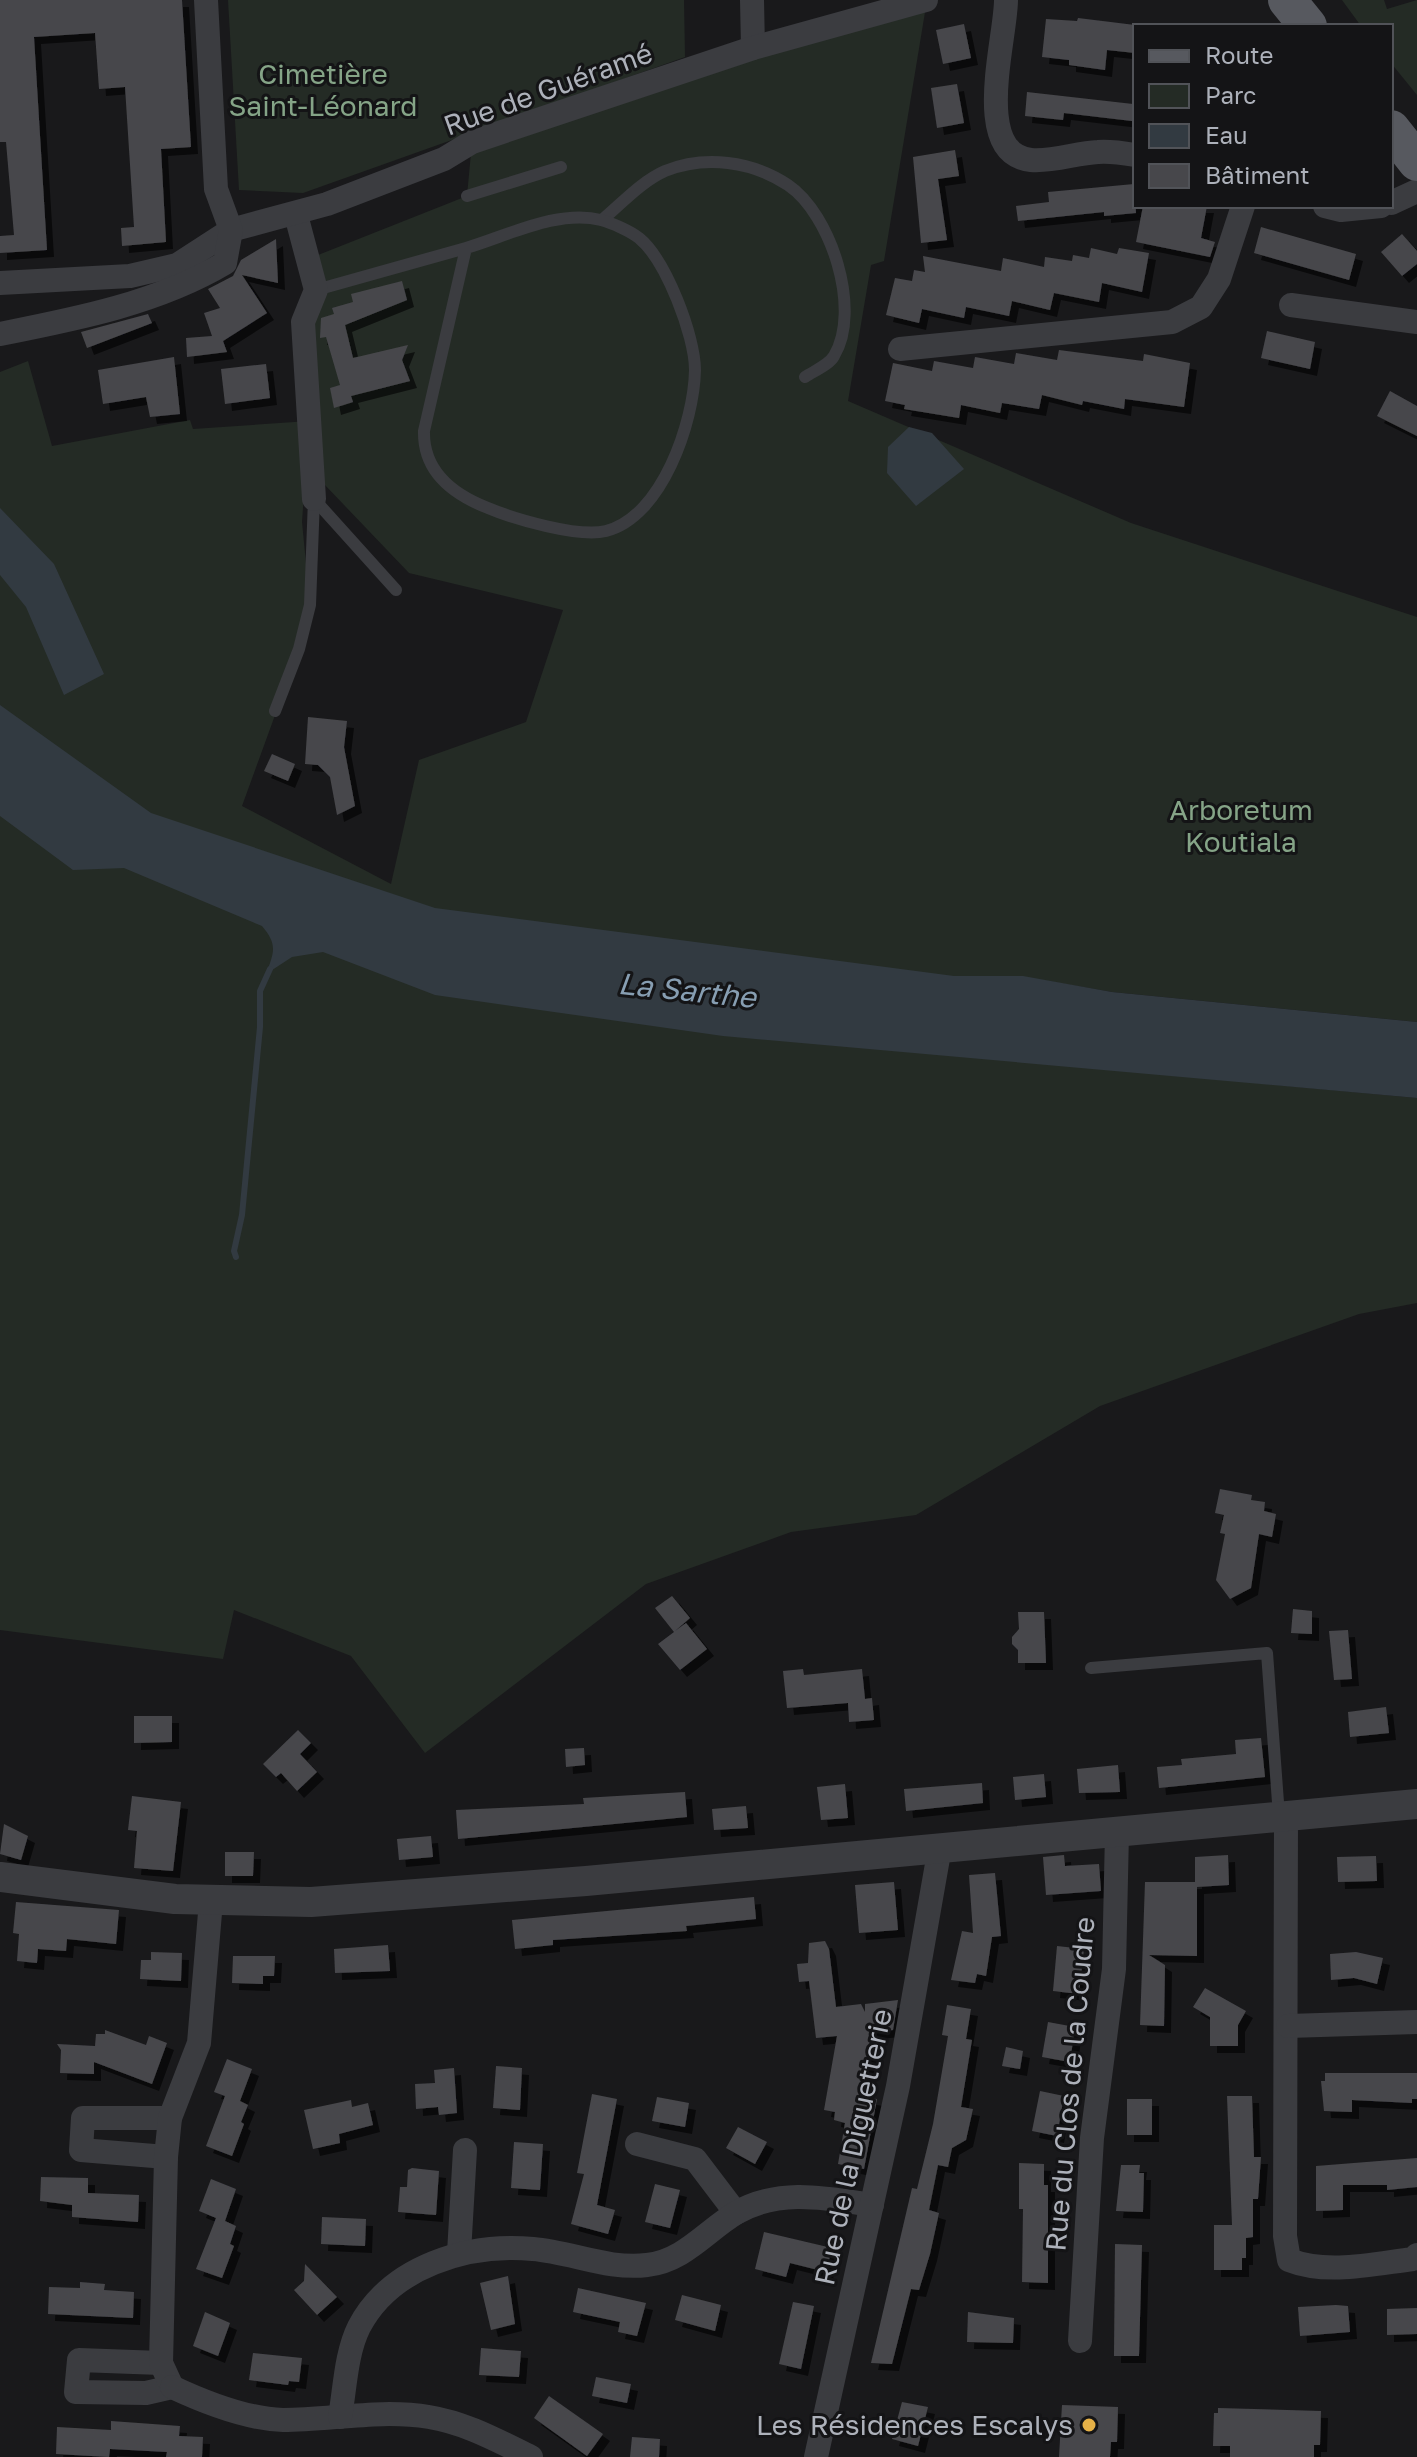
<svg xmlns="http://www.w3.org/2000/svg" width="1417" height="2457" font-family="'Golos Text',sans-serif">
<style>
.green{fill:#242b25}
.water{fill:#323a41}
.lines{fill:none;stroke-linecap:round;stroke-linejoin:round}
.stream{stroke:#323a41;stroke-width:6}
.building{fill:#47474b;filter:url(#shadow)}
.service{stroke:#3b3c40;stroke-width:12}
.minor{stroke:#3b3c40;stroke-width:24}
.tertiary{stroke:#3b3c40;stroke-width:30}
.primary{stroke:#57595f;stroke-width:38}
.poi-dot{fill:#e6b147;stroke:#141416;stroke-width:3}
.labels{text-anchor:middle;stroke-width:6;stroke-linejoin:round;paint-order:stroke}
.park-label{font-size:28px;fill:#85a487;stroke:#141416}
.street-label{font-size:28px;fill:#adb1ba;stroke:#141416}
.poi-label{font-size:28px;fill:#adb1ba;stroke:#141416;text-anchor:end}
.water-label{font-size:30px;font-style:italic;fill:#879eb2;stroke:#141416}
</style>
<defs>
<filter id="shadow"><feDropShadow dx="7" dy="7" stdDeviation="0" flood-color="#0009"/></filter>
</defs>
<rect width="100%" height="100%" fill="#19191b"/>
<g class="green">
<polygon points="228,0 684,0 685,57 303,193 239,190"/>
<polygon points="927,0 884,261 871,265 848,401 1131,523 1417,617 1417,1022 1112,992 1024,977 1000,1059 1417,1098 1417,1303 1359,1314 1100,1406 916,1515 791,1532 646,1584 425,1753 351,1656 234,1610 223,1659 0,1630 0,372 28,361 52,446 190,420 193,429 309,421 302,522 310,605 298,652 242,806 391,884 419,760 526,722 563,610 409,573 324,484 308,259 467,196 472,142"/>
<polygon points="1342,0 1384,0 1387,9 1417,0 1417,95 1391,63 1391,26 1361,26"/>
</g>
<g class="water">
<polygon points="909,427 932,433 964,469 916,506 887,473 888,447"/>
<polygon points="0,508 54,564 104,674 64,695 26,607 0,575"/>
<path d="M0,705L151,813L435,908L954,976H1023L1112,992L1417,1022V1098L723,1036L435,995L323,952L292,957L266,974C274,952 278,945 262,926L124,868L73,870L0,816Z"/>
</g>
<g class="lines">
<polyline class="stream" points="236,1257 234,1251 242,1215 260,1027 260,991 270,969"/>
</g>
<g class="building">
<polygon points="0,0 182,0 191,147 161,149 166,242 122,246 121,228 134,227 125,87 99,89 95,33 34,37 47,250 0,253 0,236 14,235 6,142 0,142"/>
<polygon points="1078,18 1135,25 1135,53 1107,50 1105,70 1069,65 1069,60 1042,57 1046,19 1077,21"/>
<polygon points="964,24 971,58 943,64 936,30"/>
<polygon points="957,84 964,123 937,128 931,88"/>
<polygon points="1027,92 1133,104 1132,121 1064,113 1063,120 1025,116"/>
<polygon points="955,150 959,176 938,179 947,240 921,243 913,157"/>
<polygon points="1134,184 1136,213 1104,216 1104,212 1018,221 1016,206 1049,202 1048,192"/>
<polygon points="1143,206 1207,206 1201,238 1215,242 1210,257 1136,242"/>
<polygon points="1261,227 1356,254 1349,280 1254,253"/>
<polygon points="1402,234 1417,251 1417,264 1402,276 1381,252"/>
<polygon points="276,239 278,283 242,275 267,313 223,341 227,352 187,357 186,338 212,336 204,313 220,308 208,289 233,276 241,260"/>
<polygon points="1091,248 1117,254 1119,248 1149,253 1142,292 1102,283 1099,302 1054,293 1050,310 1012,301 1009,316 966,307 964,318 922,309 919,323 886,315 895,278 912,281 914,270 925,272 923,256 1001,271 1003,258 1044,267 1045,257 1072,261 1073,255 1089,258"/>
<polygon points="402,281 407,300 345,325 353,358 408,345 402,360 410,381 351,396 353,402 334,408 330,388 340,385 326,337 320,338 321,318 334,314 332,308 353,302 351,294"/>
<polygon points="148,314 152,323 87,348 81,332"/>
<polygon points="1267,331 1315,342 1310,369 1261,358"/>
<polygon points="1059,350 1143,361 1144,354 1190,363 1184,407 1125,399 1124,409 1083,401 1082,405 1042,395 1039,409 1002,403 1000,413 961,405 959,418 904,409 905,405 885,401 893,363 932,371 934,361 973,368 975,357 1014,364 1016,353 1057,360"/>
<polygon points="174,357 180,414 150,417 146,397 103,404 98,370"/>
<polygon points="266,364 270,398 225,404 221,369"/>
<polygon points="1390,391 1417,406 1417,436 1377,416"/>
<polygon points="308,717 347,721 344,747 355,806 337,815 330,777 318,765 305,764"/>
<polygon points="272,754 295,764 288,781 264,771"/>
<polygon points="1220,1489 1252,1495 1251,1500 1265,1502 1264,1511 1276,1514 1272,1537 1259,1534 1251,1588 1230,1599 1216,1580 1225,1534 1220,1533 1224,1515 1215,1513"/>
<polygon points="672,1596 690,1618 675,1631 686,1623 707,1649 680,1670 658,1644 674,1632 655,1608"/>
<polygon points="1293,1609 1312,1611 1312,1634 1291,1633"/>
<polygon points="1018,1612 1044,1612 1046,1663 1018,1663 1018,1650 1012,1644 1012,1637 1019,1629"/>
<polygon points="1348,1630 1352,1679 1334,1680 1329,1631"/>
<polygon points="803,1669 804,1675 862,1669 865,1699 872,1698 874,1720 849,1722 848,1703 787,1708 783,1671"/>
<polygon points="1386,1707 1389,1733 1350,1737 1348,1712"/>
<polygon points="134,1716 172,1716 172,1742 134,1743"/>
<polygon points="298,1730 311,1743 300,1754 317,1772 297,1791 281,1773 276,1777 263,1764"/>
<polygon points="1261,1738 1265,1777 1159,1788 1157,1767 1182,1765 1181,1759 1236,1754 1235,1740"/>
<polygon points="584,1748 585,1765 566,1767 565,1749"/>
<polygon points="1118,1765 1120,1792 1079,1793 1077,1769"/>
<polygon points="1044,1774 1046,1797 1015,1800 1013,1777"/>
<polygon points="982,1783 983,1803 906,1811 904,1789"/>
<polygon points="845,1784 848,1818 821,1820 817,1787"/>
<polygon points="685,1792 687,1817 458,1839 456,1810 584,1804 583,1798"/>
<polygon points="132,1796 181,1802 173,1871 134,1868 137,1831 128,1830"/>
<polygon points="746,1806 748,1828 714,1830 712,1809"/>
<polygon points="4,1824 28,1836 21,1860 0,1854"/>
<polygon points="431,1836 433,1857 399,1860 397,1839"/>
<polygon points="225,1852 254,1852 253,1876 225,1876"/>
<polygon points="1064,1855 1065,1866 1099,1864 1101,1891 1046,1895 1043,1857"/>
<polygon points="1228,1855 1229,1885 1197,1887 1197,1956 1149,1955 1165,1965 1164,2026 1140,2025 1145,1882 1195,1882 1195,1857"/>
<polygon points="1376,1856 1377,1881 1338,1882 1337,1857"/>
<polygon points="995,1873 1001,1936 992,1937 986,1976 977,1974 975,1983 951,1980 962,1931 973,1933 969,1875"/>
<polygon points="894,1882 898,1930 859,1933 855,1885"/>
<polygon points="754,1897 756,1919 686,1926 687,1931 553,1940 553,1945 515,1949 512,1920"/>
<polygon points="16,1902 119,1910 116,1944 67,1939 66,1951 38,1949 37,1963 17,1961 19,1934 13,1933"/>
<polygon points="825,1941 829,1949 836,2007 861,2004 865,2012 865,2004 898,2000 893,2030 874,2032 862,2097 877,2099 864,2169 838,2164 845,2123 834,2120 835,2112 824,2110 837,2036 816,2038 809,1981 799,1982 797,1964 808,1963 809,1943"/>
<polygon points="388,1945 390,1971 335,1973 334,1949"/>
<polygon points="1057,1946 1084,1949 1079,1994 1053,1991"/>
<polygon points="151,1952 182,1953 181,1981 140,1979 141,1960 151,1960"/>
<polygon points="1356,1952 1383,1958 1377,1984 1354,1978 1331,1980 1330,1954"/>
<polygon points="233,1956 275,1956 274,1976 263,1976 263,1984 232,1983"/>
<polygon points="1205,1988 1246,2011 1238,2025 1238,2046 1210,2046 1210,2017 1193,2007"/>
<polygon points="947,2005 971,2009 966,2039 972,2040 961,2107 973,2109 966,2140 952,2148 948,2167 938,2165 929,2210 939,2213 930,2254 919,2290 911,2289 892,2364 871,2363 912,2188 917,2189 933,2124 948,2036 942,2035"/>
<polygon points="1048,2022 1075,2027 1070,2062 1042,2057"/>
<polygon points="105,2030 146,2045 149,2036 167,2043 152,2084 94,2062 94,2074 60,2073 61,2050 57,2044 95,2046 96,2034 105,2034"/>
<polygon points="1006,2047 1023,2051 1020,2069 1002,2066"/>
<polygon points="227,2059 252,2069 240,2101 248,2105 241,2122 244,2124 232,2156 206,2146 225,2096 214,2092"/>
<polygon points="496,2066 522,2068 520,2110 493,2108"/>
<polygon points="454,2068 457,2113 439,2115 438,2107 416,2109 415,2084 435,2083 434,2070"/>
<polygon points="1325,2073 1417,2073 1417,2099 1412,2099 1412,2103 1352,2100 1352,2112 1324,2111 1321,2081 1325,2081"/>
<polygon points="1040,2091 1064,2096 1057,2136 1032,2131"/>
<polygon points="592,2094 617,2099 597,2205 615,2210 608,2234 571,2224 584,2174 577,2173"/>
<polygon points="1227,2096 1252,2096 1254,2157 1261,2157 1258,2199 1253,2199 1253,2237 1246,2238 1246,2258 1242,2258 1242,2270 1214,2270 1214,2225 1232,2225"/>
<polygon points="657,2097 689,2103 685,2127 652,2121"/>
<rect x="1127" y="2099" width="25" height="36"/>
<polygon points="351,2100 352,2107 368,2103 373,2125 339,2134 340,2143 313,2149 304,2110"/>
<polygon points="738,2127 767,2142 755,2164 726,2148"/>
<polygon points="514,2142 543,2144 540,2190 511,2188"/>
<polygon points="1417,2158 1417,2187 1387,2190 1387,2185 1343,2185 1343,2210 1316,2211 1316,2166"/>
<polygon points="1019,2163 1044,2164 1044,2185 1048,2185 1048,2283 1022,2282 1023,2209 1019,2209"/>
<polygon points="1121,2165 1140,2165 1139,2173 1144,2173 1143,2212 1116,2211"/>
<polygon points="412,2168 439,2171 436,2215 398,2212 400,2187 407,2187 408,2170"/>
<polygon points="41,2177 88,2178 88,2193 139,2195 138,2222 72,2217 72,2205 40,2201"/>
<polygon points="211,2179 236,2189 225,2221 236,2226 230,2244 234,2246 222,2278 196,2269 216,2218 199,2211"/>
<polygon points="655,2184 680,2190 670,2228 645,2222"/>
<polygon points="322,2217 366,2219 365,2246 321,2244"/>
<polygon points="764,2232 832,2248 826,2272 790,2263 786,2277 755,2269"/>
<polygon points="1115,2244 1142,2245 1139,2356 1114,2356"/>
<polygon points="305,2264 337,2297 317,2315 294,2290 304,2281"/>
<polygon points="508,2276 515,2324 491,2330 480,2283"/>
<polygon points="80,2282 105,2284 104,2290 134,2292 133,2318 48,2314 49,2287 80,2288"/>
<polygon points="578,2288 646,2303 637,2336 618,2332 620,2322 573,2312"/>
<polygon points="682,2295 721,2305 715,2331 675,2320"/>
<polygon points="793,2302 814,2306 801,2369 779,2364"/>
<polygon points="1336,2305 1348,2306 1350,2332 1300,2336 1298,2307"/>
<polygon points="1417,2308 1417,2334 1387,2335 1387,2309"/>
<polygon points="205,2312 230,2323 218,2356 193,2346"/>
<polygon points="968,2312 1014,2318 1013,2343 967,2342"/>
<polygon points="481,2348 521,2351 519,2377 479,2375"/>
<polygon points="253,2353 302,2358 299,2382 289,2381 288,2385 249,2380"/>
<polygon points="596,2377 631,2384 627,2403 592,2396"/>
<polygon points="549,2396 603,2434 587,2456 534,2418"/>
<polygon points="902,2402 928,2407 918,2446 892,2439"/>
<polygon points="1062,2405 1118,2407 1117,2442 1111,2442 1110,2457 1059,2457"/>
<polygon points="1218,2408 1321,2411 1320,2445 1314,2445 1314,2457 1230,2457 1230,2446 1213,2446 1214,2413 1218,2413"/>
<polygon points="111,2421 180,2426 179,2436 203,2437 202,2457 166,2457 167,2452 110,2449 109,2457 56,2454 57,2427 111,2430"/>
<polygon points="632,2437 660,2439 659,2457 630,2457"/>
</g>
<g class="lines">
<g class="service">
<polyline points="467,196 561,167"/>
<path d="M602,220C621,204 642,181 665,171C705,155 752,161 788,185C831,214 862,310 834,356C829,365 814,371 805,377"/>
<path d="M316,290L466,248L424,431C423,471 452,494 488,508C514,519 579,538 606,531C662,517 694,422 695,370C695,336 666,260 639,238C630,231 612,223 601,220C558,209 507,236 466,248"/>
<polyline points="314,499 396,590"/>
<polyline points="275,711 299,649 310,605 314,499"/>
<polyline points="1091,1668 1267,1653 1279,1816"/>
</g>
<g class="minor">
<polyline points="752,0 753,48"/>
<path d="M1006,0C1006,39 971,154 1031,160C1053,162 1076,153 1098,152C1110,151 1123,153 1135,155"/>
<polyline points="1391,203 1417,191"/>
<polyline points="1325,206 1341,210 1381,206"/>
<polyline points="296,215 316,290 303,322 314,499"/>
<polyline points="0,283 130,276 177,265 231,230 327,204 444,159 472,142 753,48 926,0"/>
<polyline points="1291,305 1417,322"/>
<path d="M0,334C76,319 158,303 225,263L231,230L216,189L206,0"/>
<polyline points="900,349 1172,322 1201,307 1219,279 1243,206"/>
<path d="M1286,1815L1285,2236L1289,2260C1327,2275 1373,2264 1413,2259L1417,2255"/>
<polyline points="1288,2026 1417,2022"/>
<polyline points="637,2144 695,2159 736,2213"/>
<polyline points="166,2157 81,2150 83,2118 170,2118"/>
<polyline points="459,2253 465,2150"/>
<polyline points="1080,2341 1092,2138 1114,1969 1117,1832"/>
<polyline points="161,2363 79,2360 76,2392 146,2393 172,2387"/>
<polyline points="172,2387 161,2363 166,2157 170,2118 199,2043 211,1901"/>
<path d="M172,2387C204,2402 246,2419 283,2420C331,2420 380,2409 429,2417C466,2423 498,2441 531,2457"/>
<path d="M340,2417C345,2388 346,2353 359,2327C391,2266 468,2243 533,2249C571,2252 609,2270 647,2265C684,2261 706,2231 736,2213C779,2188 826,2198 872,2205"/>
<polyline points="816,2457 898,2086 940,1847"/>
</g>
<polyline class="tertiary" points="0,1877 175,1899 311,1902 586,1881 1417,1804"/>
<g class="primary">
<polyline points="1287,0 1308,26"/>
<polyline points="1391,129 1417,162"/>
</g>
</g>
<circle class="poi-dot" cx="1089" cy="2425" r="8"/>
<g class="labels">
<g class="park-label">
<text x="323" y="84">Cimetière<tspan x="323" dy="32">Saint-Léonard</tspan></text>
<text x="1241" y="820">Arboretum<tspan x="1241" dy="32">Koutiala</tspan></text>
</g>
<g class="street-label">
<text transform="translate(548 89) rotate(-20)" y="10">Rue de Guéramé</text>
<text transform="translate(1070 2084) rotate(-85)" y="10">Rue du Clos de la Coudre</text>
<text transform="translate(853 2147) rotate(-78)" y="10">Rue de la Diguetterie</text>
</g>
<g class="poi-label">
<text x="1073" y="2435">Les Résidences Escalys</text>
</g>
<g class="water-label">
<text transform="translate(687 991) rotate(6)" y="10">La Sarthe</text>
</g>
</g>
<rect x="1133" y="24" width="260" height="184" fill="#141416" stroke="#515358" stroke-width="2"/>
<rect x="1149" y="50" width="40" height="12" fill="#57595f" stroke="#515358" stroke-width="2"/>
<text x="1205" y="64" font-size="24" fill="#adb1ba">Route</text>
<rect x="1149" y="84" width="40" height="24" fill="#242b25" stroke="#515358" stroke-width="2"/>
<text x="1205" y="104" font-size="24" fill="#adb1ba">Parc</text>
<rect x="1149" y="124" width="40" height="24" fill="#323a41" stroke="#515358" stroke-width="2"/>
<text x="1205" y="144" font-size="24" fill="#adb1ba">Eau</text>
<rect x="1149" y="164" width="40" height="24" fill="#47474b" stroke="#515358" stroke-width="2"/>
<text x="1205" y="184" font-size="24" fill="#adb1ba">Bâtiment</text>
</svg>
